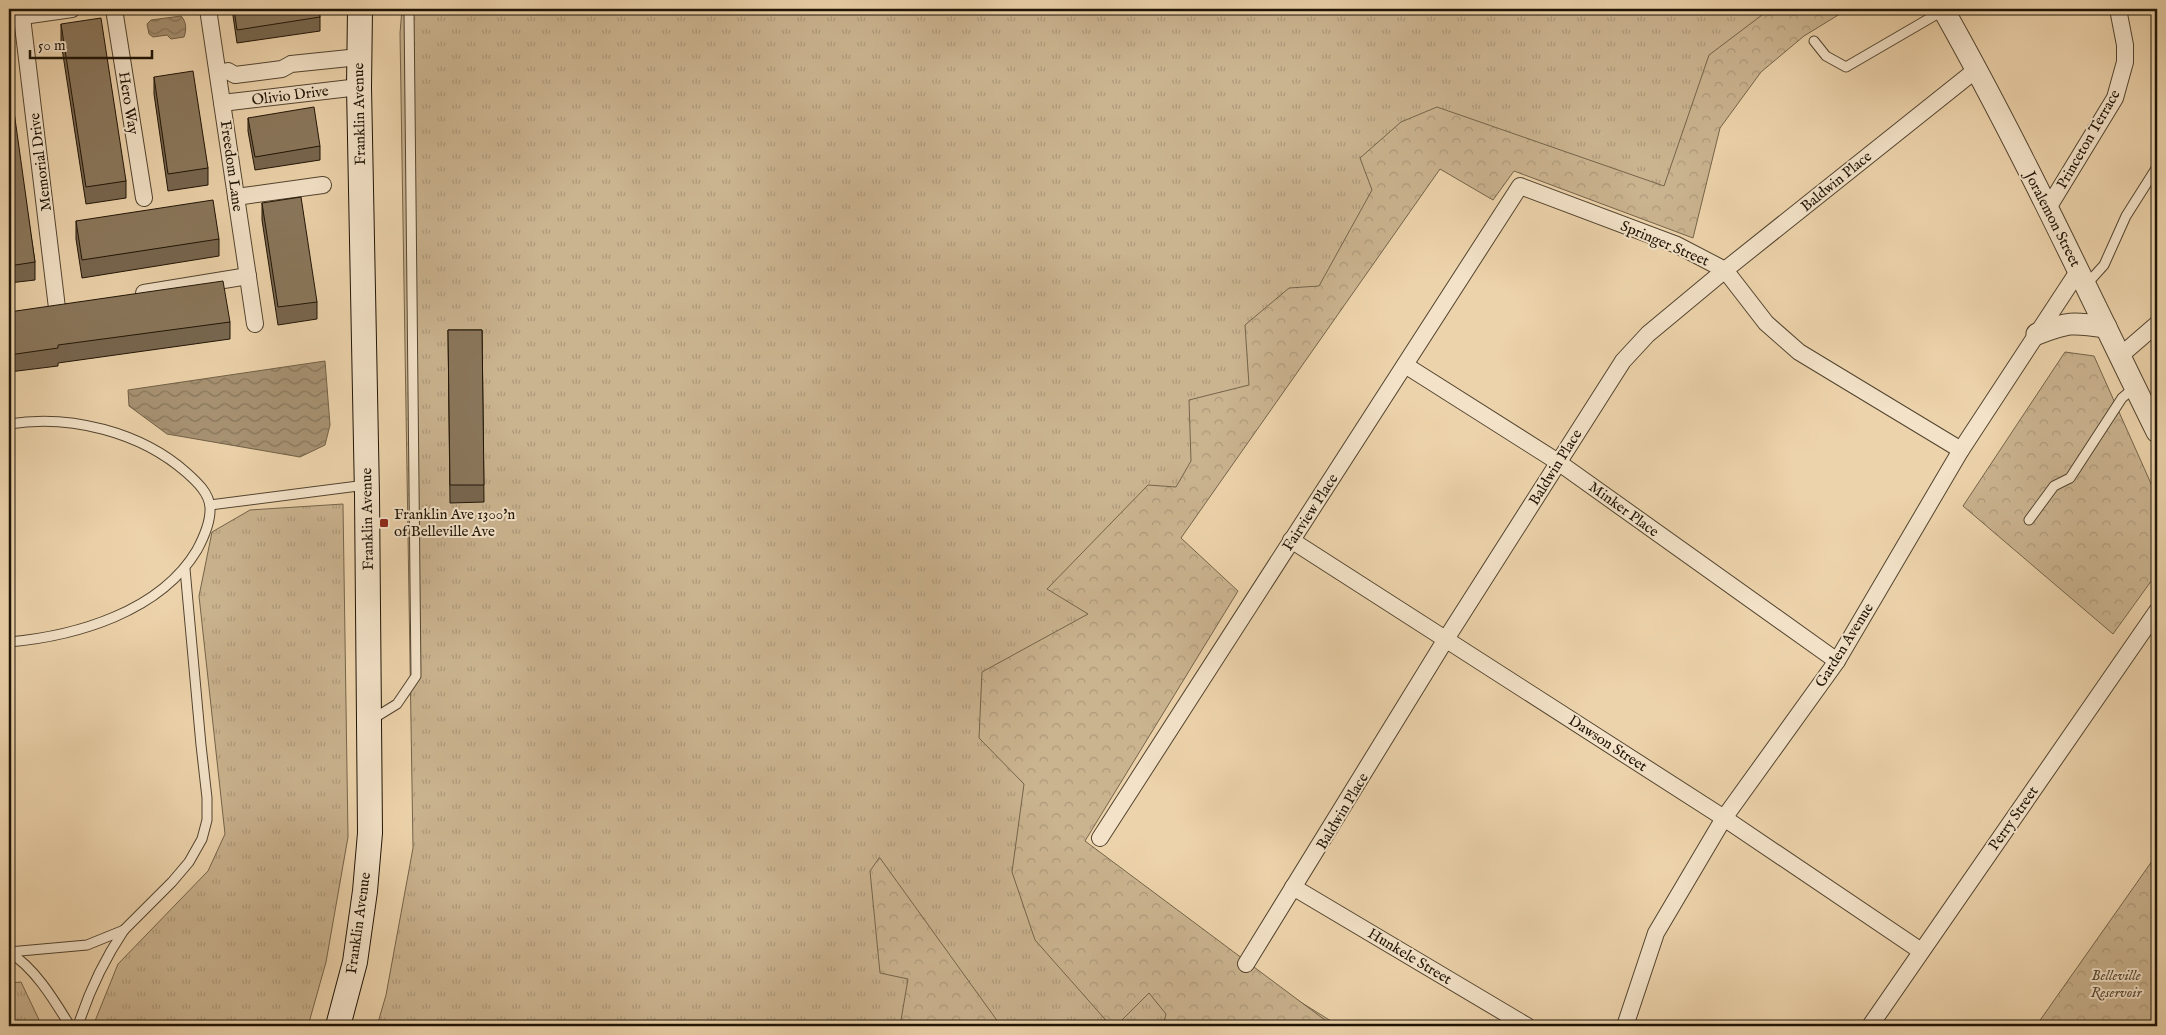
<svg xmlns="http://www.w3.org/2000/svg" width="2166" height="1035" font-family="'IM FELL English',serif">
<style>
.grass{fill:url(#grass-tufts);stroke:#74644a}
.forest{fill:url(#forest-crowns);stroke:#74644a}
.water{fill:url(#water-waves);stroke:#716047}
.lines{fill:none;stroke-linecap:round;stroke-linejoin:round}
.service-casing{stroke:#52442f;stroke-width:11}
.minor-casing{stroke:#52442f;stroke-width:18}
.tertiary-casing{stroke:#52442f;stroke-width:23}
.secondary-casing{stroke:#1f1406;stroke-width:26}
.service{stroke:#f3e2c8;stroke-width:9}
.minor{stroke:#f3e2c8;stroke-width:16}
.tertiary{stroke:#f3e2c8;stroke-width:21}
.secondary{stroke:#f3e2c8;stroke-width:24}
.wall{fill:#77664f;stroke:#1f1406}
.building{fill:#8a775c;stroke:#1f1406}
.poi-dot{fill:#8f2418;stroke:#f3e2c8;stroke-width:2}
.labels{text-anchor:middle;stroke-width:4;stroke-linejoin:round;paint-order:stroke}
.street-label{font-size:15px;fill:#1f1406;stroke:#f3e2c8}
.poi-label{font-size:15px;fill:#1f1406;stroke:#f3e2c8;text-anchor:start}
.park-label{font-size:15px;font-style:italic;fill:#5b4c36;stroke:#f3e2c8}
</style>
<defs>
<pattern id="grass-tufts" width="24" height="20" patternUnits="userSpaceOnUse" patternTransform="scale(1.25)"><rect width="24" height="20" fill="#cab38f"/><path d="M3 7l-1-3M5 7V3M7 7l1-3M15 17l-1-3M17 17v-4M19 17l1-3" fill="none" stroke="#ad997a"/></pattern>
<pattern id="forest-crowns" width="20" height="18" patternUnits="userSpaceOnUse" patternTransform="scale(1.25)"><rect width="20" height="18" fill="#cab38f"/><path d="M2 6a3 3 0 1 1 6 0M12 15a3 3 0 1 1 6 0" fill="none" stroke="#ad997a"/></pattern>
<pattern id="water-waves" width="16" height="10" patternUnits="userSpaceOnUse" patternTransform="scale(1.25)"><rect width="16" height="10" fill="#a79273"/><path d="M0 5q4-4 8 0t8 0" fill="none" stroke="#87765c"/></pattern>
</defs>
<rect width="100%" height="100%" fill="#edd3ab"/>
<filter id="stains"><feTurbulence type="fractalNoise" baseFrequency=".004" numOctaves="4"/><feColorMatrix values="0 0 0 0 .2 0 0 0 0 .09 0 0 0 0 .02 0 0 0 .5 -.17"/></filter>
<radialGradient id="worn" r=".72"><stop offset=".6" stop-color="#630" stop-opacity="0"/><stop offset="1" stop-color="#630" stop-opacity=".3"/></radialGradient>
<g class="grass">
<polygon points="402,9 1820,9 1732,69 1676,228 1513,163 1431,154 1157,558 1063,854 1339,1026 377,1026 386,995 413,848 400,33"/>
<polygon points="343,504 348,837 326,962 308,1026 93,1026 118,964 208,871 225,834 199,596 212,532 250,510"/>
<polygon points="21,982 42,1026 9,1026 9,983"/>
</g>
<g class="forest">
<polygon points="1770,9 1848,9 1804,36 1761,72 1720,128 1693,238 1514,171 1493,200 1440,169 1181,538 1238,591 1085,841 1333,1026 1163,1026 1166,1014 1149,993 1116,1026 1111,1026 1035,940 1012,872 1024,784 979,738 982,672 1088,614 1047,589 1148,485 1176,487 1191,461 1189,400 1249,385 1245,325 1289,288 1319,286 1372,190 1360,158 1401,122 1437,107 1664,186 1709,55"/>
<polygon points="2065,352 2094,356 2157,497 2157,573 2113,634 1963,506"/>
<polygon points="2157,854 2157,1026 2036,1026"/>
<polygon points="879,858 880,858 1001,1026 900,1026 908,979 880,973 870,871"/>
</g>
<g class="water">
<path d="M181,16C186,21 187,29 184,37L171,39L167,35L153,37L149,34L147,24L151,20Z"/>
<polygon points="325,361 330,425 325,445 300,457 167,434 129,406 128,390"/>
</g>
<g class="lines">
<defs>
<g id="service">
<polyline points="1814,41 1826,56 1846,67 1944,10"/>
<polyline points="2086,285 2104,265 2126,216 2157,167"/>
<path d="M9,424C70,414 141,432 187,473C197,482 209,493 210,507C211,522 204,537 197,550C160,612 76,636 9,642"/>
<polyline points="210,505 366,485"/>
<polyline points="2029,520 2054,486 2070,478 2122,398 2135,387"/>
<polyline points="371,720 397,704 416,676 409,9"/>
<polyline points="9,952 87,945 124,930 172,882 189,862 202,839 207,820 207,798 201,745 185,569"/>
<path d="M9,952C35,968 54,1000 70,1026"/>
<path d="M78,1026C89,991 104,960 124,930"/>
</g>
<g id="minor">
<polyline points="21,9 57,308"/>
<polyline points="114,9 144,198"/>
<polyline points="208,9 255,324"/>
<polyline points="9,18 72,9"/>
<polyline points="218,73 228,71 235,75 282,69 291,64 359,57"/>
<polyline points="222,103 359,87"/>
<polyline points="236,197 323,185"/>
<polyline points="2048,208 2115,98 2125,62 2125,45 2118,9"/>
<polyline points="144,293 248,276"/>
<polyline points="2120,356 2157,324"/>
<polyline points="1405,365 1558,462 1837,661"/>
<polyline points="1291,540 1724,818 1921,951"/>
<polyline points="1100,838 1520,186 1677,245 1725,270 1766,323 1799,352 1961,450"/>
<polyline points="1293,887 1527,1026"/>
<polyline points="1246,964 1446,639 1623,361 1648,334 1725,270 1977,69"/>
<polyline points="1625,1026 1656,933 1724,818 1837,661 1961,450 2079,270"/>
<polyline points="1870,1026 2157,611"/>
</g>
<g id="tertiary">
<path d="M1943,9C2021,147 2087,290 2157,432"/>
<path d="M2037,334C2068,322 2072,322 2106,327"/>
</g>
<polyline id="secondary" points="338,1026 355,962 365,891 370,833 367,495 359,87 360,9"/>
</defs>
<use href="#service" class="service-casing"/>
<use href="#minor" class="minor-casing"/>
<use href="#tertiary" class="tertiary-casing"/>
<use href="#secondary" class="secondary-casing"/>
<use href="#service" class="service"/>
<use href="#minor" class="minor"/>
<use href="#tertiary" class="tertiary"/>
<use href="#secondary" class="secondary"/>
</g>
<g class="wall">
<polygon points="232,9 319,9 320,17 320,31 237,43"/>
<polygon points="61,24 126,181 126,198 86,204 61,42"/>
<polygon points="154,77 208,168 208,185 168,191 154,94"/>
<polygon points="9,91 35,262 35,280 9,283"/>
<polygon points="248,118 320,146 320,160 255,170 248,131"/>
<polygon points="262,203 317,302 317,319 278,325 262,220"/>
<polygon points="76,221 219,239 219,256 82,278 76,239"/>
<polygon points="9,312 230,322 230,339 58,363 58,366 9,372"/>
<polygon points="448,330 482,330 484,502 450,503"/>
</g>
<g class="building">
<polygon points="234,9 319,9 320,17 237,30"/>
<polygon points="101,18 126,181 86,187 61,24"/>
<polygon points="193,71 208,168 168,174 154,77"/>
<polygon points="11,90 35,262 9,266 9,91"/>
<polygon points="314,107 320,146 255,157 248,118"/>
<polygon points="301,197 317,302 278,307 262,203"/>
<polygon points="213,200 219,239 82,260 76,221"/>
<polygon points="223,281 230,322 58,345 58,348 9,355 9,312"/>
<polygon points="448,330 482,330 484,485 450,485"/>
</g>
<rect class="poi-dot" x="379" y="518" width="10" height="10" rx="2.5"/>
<g class="labels">
<g class="street-label">
<text transform="translate(290 95) rotate(-7)" y="5">Olivio Drive</text>
<text transform="translate(129 103) rotate(81)" y="5">Hero Way</text>
<text transform="translate(359 114) rotate(-91)" y="5">Franklin Avenue</text>
<text transform="translate(2088 139) rotate(-60)" y="5">Princeton Terrace</text>
<text transform="translate(40 162) rotate(-97)" y="5">Memorial Drive</text>
<text transform="translate(232 166) rotate(82)" y="5">Freedom Lane</text>
<text transform="translate(1836 181) rotate(-39)" y="5">Baldwin Place</text>
<text transform="translate(2053 219) rotate(63)" y="5">Joralemon Street</text>
<text transform="translate(1665 243) rotate(23)" y="5">Springer Street</text>
<text transform="translate(1555 467) rotate(-58)" y="5">Baldwin Place</text>
<text transform="translate(1624 509) rotate(36)" y="5">Minker Place</text>
<text transform="translate(1310 512) rotate(-57)" y="5">Fairview Place</text>
<text transform="translate(367 519) rotate(-91)" y="5">Franklin Avenue</text>
<text transform="translate(1844 645) rotate(-58)" y="5">Garden Avenue</text>
<text transform="translate(1608 743) rotate(33)" y="5">Dawson Street</text>
<text transform="translate(1342 811) rotate(-59)" y="5">Baldwin Place</text>
<text transform="translate(2013 818) rotate(-55)" y="5">Perry Street</text>
<text transform="translate(358 923) rotate(-82)" y="5">Franklin Avenue</text>
<text transform="translate(1410 956) rotate(31)" y="5">Hunkele Street</text>
</g>
<g class="poi-label">
<text x="394" y="519">Franklin Ave 1300'n<tspan x="394" dy="17">of Belleville Ave</tspan></text>
</g>
<g class="park-label">
<text x="2116" y="980">Belleville<tspan x="2116" dy="17">Reservoir</tspan></text>
</g>
</g>
<rect width="2166" height="1035" fill="none" stroke="#edd3ab" stroke-width="30"/>
<rect x="10" y="10" width="2146" height="1015" fill="none" stroke="#1f1406" stroke-width="2.5"/>
<rect x="15" y="15" width="2136" height="1005" fill="none" stroke="#1f1406"/>
<path d="M30 50v8h122v-8" fill="none" stroke="#1f1406" stroke-width="2.5"/>
<text x="38" y="50" font-size="15" fill="#1f1406" stroke="#f3e2c8" stroke-width="4" paint-order="stroke">50 m</text>
<rect width="100%" height="100%" filter="url(#stains)"/>
<rect width="100%" height="100%" fill="url(#worn)"/>
</svg>
